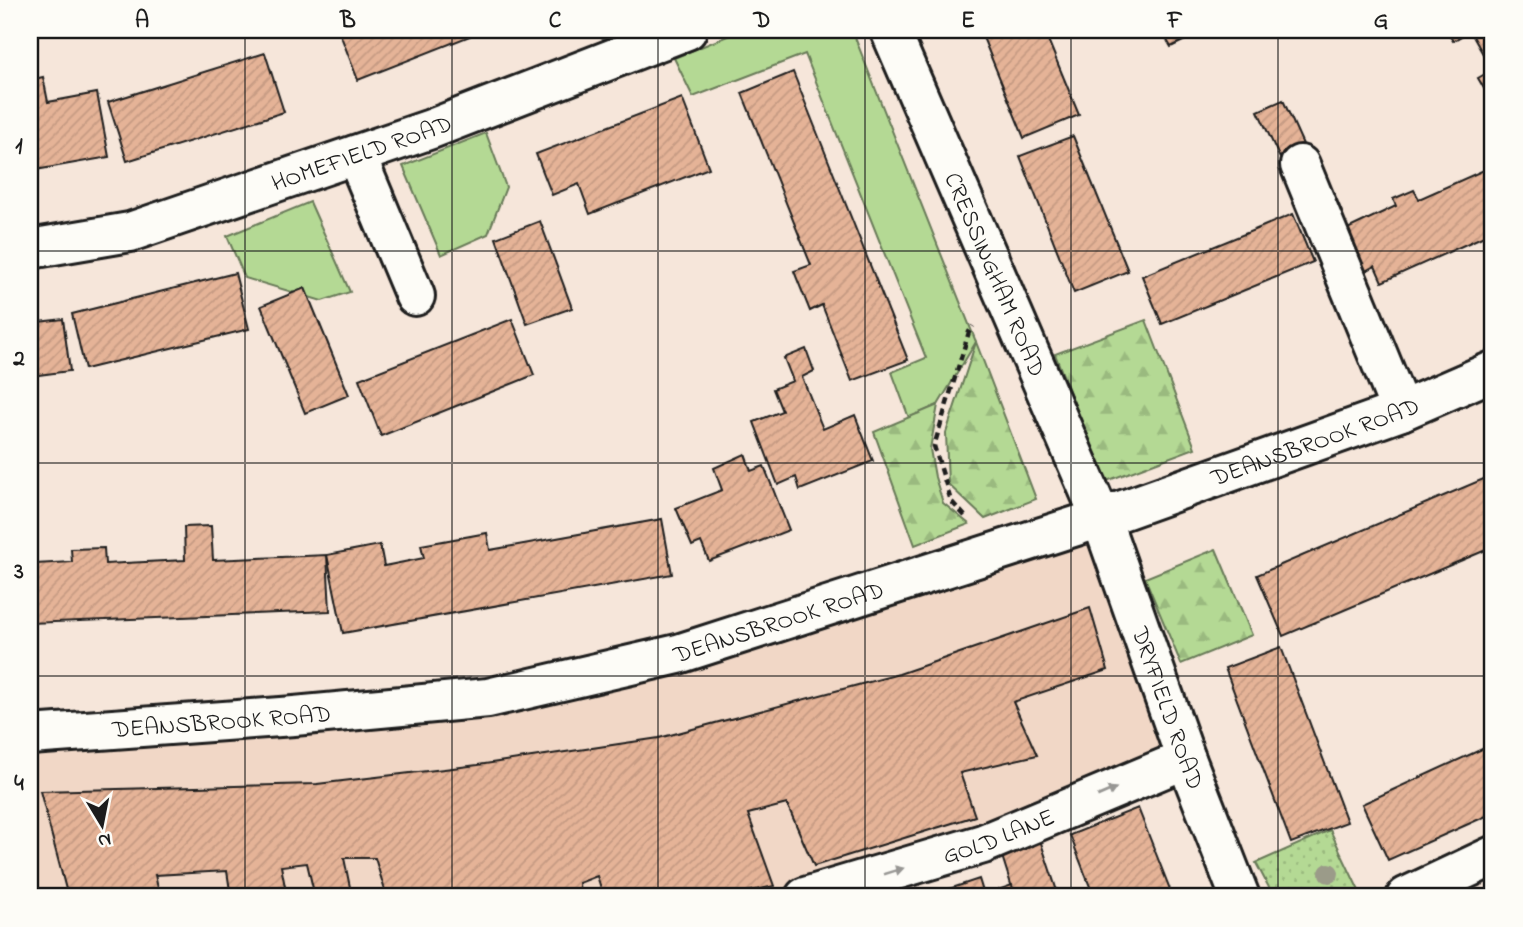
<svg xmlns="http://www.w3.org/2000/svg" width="1523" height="927" font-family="'Indie Flower',sans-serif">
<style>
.built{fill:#f1d7c6}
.grass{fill:#b4d994;stroke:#687a58;stroke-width:2}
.forest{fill:url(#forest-firs);stroke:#687a58;stroke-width:2}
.garden{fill:url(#garden-dots);stroke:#687a58;stroke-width:2}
.building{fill:url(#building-hatch);stroke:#1c1c1c;stroke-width:2}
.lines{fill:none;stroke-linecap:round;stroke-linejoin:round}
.minor-casing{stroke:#1c1c1c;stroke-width:44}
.path{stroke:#1c1c1c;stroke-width:4.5;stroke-dasharray:7 5;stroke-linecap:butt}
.minor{stroke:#fdfcf7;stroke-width:38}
.tree{fill:#9b9b89}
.oneway{fill:#989794}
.grid{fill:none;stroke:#1c1c1c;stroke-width:2;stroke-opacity:0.55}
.labels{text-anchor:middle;stroke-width:7;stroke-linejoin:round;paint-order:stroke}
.street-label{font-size:24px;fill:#1c1c1c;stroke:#fdfcf7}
.neatline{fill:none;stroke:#1c1c1c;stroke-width:2.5}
.grid-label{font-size:23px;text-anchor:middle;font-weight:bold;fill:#1c1c1c}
</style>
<defs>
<pattern id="forest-firs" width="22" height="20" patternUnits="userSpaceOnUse" patternTransform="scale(1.75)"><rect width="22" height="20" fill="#b4d994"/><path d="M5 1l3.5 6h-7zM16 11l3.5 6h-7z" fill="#9aba7f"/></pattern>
<pattern id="garden-dots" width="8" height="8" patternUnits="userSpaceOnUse" patternTransform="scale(1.75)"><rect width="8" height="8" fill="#b4d994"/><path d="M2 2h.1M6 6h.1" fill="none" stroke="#9aba7f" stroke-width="1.8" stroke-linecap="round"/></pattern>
<pattern id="building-hatch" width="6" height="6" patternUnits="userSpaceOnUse" patternTransform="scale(1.75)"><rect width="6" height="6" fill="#e5b397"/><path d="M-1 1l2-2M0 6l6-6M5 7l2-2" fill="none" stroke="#c49982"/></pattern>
</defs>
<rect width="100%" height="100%" fill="#f6e6da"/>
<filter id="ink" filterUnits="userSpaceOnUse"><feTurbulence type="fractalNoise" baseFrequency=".0143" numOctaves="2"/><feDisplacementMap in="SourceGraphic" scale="14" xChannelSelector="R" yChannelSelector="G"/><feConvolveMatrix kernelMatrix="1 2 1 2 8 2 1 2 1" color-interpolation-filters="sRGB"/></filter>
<g filter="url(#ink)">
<polygon class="built" points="1101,518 1186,759 805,897 30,897 30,735 488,698"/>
<g class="grass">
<polygon points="742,30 852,30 976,342 938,405 909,418 892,372 926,358 805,54 693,97 674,58"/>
<polygon points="486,133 506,187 488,234 441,255 403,166"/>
<polygon points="310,202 350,292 322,301 245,278 227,236"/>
</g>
<g class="forest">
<polygon points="1146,320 1195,448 1104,482 1055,354"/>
<polygon points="976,342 1036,499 985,519 948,484 946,433"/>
<polygon points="938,405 930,449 935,477 943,503 969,524 915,545 874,432"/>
<polygon points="1216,549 1252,635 1181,664 1145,578"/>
</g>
<polygon class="garden" points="1330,830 1362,897 1274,897 1256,863"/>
<g class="building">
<polygon points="30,30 35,30 37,48 30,49"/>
<polygon points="342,30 468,30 470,36 358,80 339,31"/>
<polygon points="980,30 1044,30 1079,115 1024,138"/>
<polygon points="1161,30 1206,30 1171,47"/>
<polygon points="1446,30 1493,30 1493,104 1478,78 1492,70 1470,31 1453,41"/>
<polygon points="265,53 284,112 127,161 108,102"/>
<polygon points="793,72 908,360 852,381 822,305 810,311 794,271 811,265 742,93"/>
<polygon points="43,77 48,102 97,93 109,157 30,171 30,80"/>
<polygon points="682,98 709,168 590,214 579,184 552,195 536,154"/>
<polygon points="1283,100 1306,151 1282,163 1258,111"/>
<polygon points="1073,136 1128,271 1074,293 1020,156"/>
<polygon points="1493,166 1493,232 1382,282 1375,266 1360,274 1341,232 1396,206 1393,199 1414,190 1419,199"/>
<polygon points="1293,214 1313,262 1162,324 1142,276"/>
<polygon points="540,221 572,308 527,324 496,238"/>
<polygon points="235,273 249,329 85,369 72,314"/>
<polygon points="305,288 349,395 305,413 261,306"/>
<polygon points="63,319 70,371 30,376 30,323"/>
<polygon points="512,319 534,375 381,436 359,379"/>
<polygon points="806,349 814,371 802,377 823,429 855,415 873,461 800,490 796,477 778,485 754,422 782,411 773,389 793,381 784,358"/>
<polygon points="745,454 751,471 764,466 789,530 709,561 701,542 692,546 676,508 722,490 714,468"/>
<polygon points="1493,475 1493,547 1283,636 1257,575"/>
<polygon points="662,519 672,574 343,633 327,555 380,545 384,566 424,558 421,545 487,533 490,550"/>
<polygon points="211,526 213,560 327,555 330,611 30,623 30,549 35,549 35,564 72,562 71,549 104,548 105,564 185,560 184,527"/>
<polygon points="1090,608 1108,670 1013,702 1037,755 960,773 975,816 814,866 787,804 748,814 774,886 724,897 604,897 597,876 579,883 580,897 387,897 375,858 344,858 352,897 315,897 307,863 281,866 287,897 231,897 227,871 155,875 160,897 68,897 40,791 317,784 478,765 659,738 899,674"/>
<polygon points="1281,647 1347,822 1291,843 1225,668"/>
<polygon points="1493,744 1493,813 1388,860 1362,804"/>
<polygon points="1138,808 1173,897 1094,897 1070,835"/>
<polygon points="1040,840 1059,897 1015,897 1001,853"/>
<polygon points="979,879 984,895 1012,885 1015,897 925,897"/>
</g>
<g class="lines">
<defs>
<g id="minor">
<path id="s1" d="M890,30L1101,518L1186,759L1240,897"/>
<polyline points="356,155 415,296"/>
<polyline points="1300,165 1401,411"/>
<path id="s2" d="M30,249L130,232L431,129L687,30"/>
<path id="s3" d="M30,735L294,716L488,698L678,654L1101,518L1401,411L1493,371"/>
<path id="s4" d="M805,897L983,844L1186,759"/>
<polyline points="1406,897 1493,856"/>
</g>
</defs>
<use href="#minor" class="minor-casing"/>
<polyline class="path" points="965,516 951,501 934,446 969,332 973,326"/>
<use href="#minor" class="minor"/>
</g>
<circle class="tree" cx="1329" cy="873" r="10"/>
<defs><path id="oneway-solid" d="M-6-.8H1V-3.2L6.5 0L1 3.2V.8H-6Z" transform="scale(1.75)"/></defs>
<g class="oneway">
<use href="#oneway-solid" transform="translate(1107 792) rotate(-23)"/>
<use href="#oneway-solid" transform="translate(894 871) rotate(-17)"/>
</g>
</g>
<path class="grid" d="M245,30V897M452,30V897M658,30V897M865,30V897M1071,30V897M1278,30V897M30,251H1493M30,463H1493M30,676H1493"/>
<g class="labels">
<g class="street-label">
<text dy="8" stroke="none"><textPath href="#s2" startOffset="346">HOMEFIELD ROAD</textPath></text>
<text dy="8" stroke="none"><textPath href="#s1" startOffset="266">CRESSINGHAM ROAD</textPath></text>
<text dy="8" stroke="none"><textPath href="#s3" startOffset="1326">DEANSBROOK ROAD</textPath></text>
<text dy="8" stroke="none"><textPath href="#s3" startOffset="760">DEANSBROOK ROAD</textPath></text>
<text dy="8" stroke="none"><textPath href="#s1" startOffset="733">DRYFIELD ROAD</textPath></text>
<text dy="8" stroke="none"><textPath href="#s3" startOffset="192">DEANSBROOK ROAD</textPath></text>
<text dy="8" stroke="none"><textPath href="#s4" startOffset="203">GOLD LANE</textPath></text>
</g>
</g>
<rect width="1523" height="927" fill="none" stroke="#fdfcf7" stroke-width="77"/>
<g transform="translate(102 825) rotate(170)" stroke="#fdfcf7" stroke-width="5" paint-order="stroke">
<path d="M0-5L12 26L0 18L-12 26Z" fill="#1c1c1c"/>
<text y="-10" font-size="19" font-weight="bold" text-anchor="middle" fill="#1c1c1c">N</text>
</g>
<rect x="38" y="38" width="1446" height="850" class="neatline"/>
<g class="grid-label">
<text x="142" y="27">A</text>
<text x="348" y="27">B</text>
<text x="555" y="27">C</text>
<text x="762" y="27">D</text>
<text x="968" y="27">E</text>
<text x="1175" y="27">F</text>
<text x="1381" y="27">G</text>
<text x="19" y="153">1</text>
<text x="19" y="365">2</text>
<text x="19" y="578">3</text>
<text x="19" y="790">4</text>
</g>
</svg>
